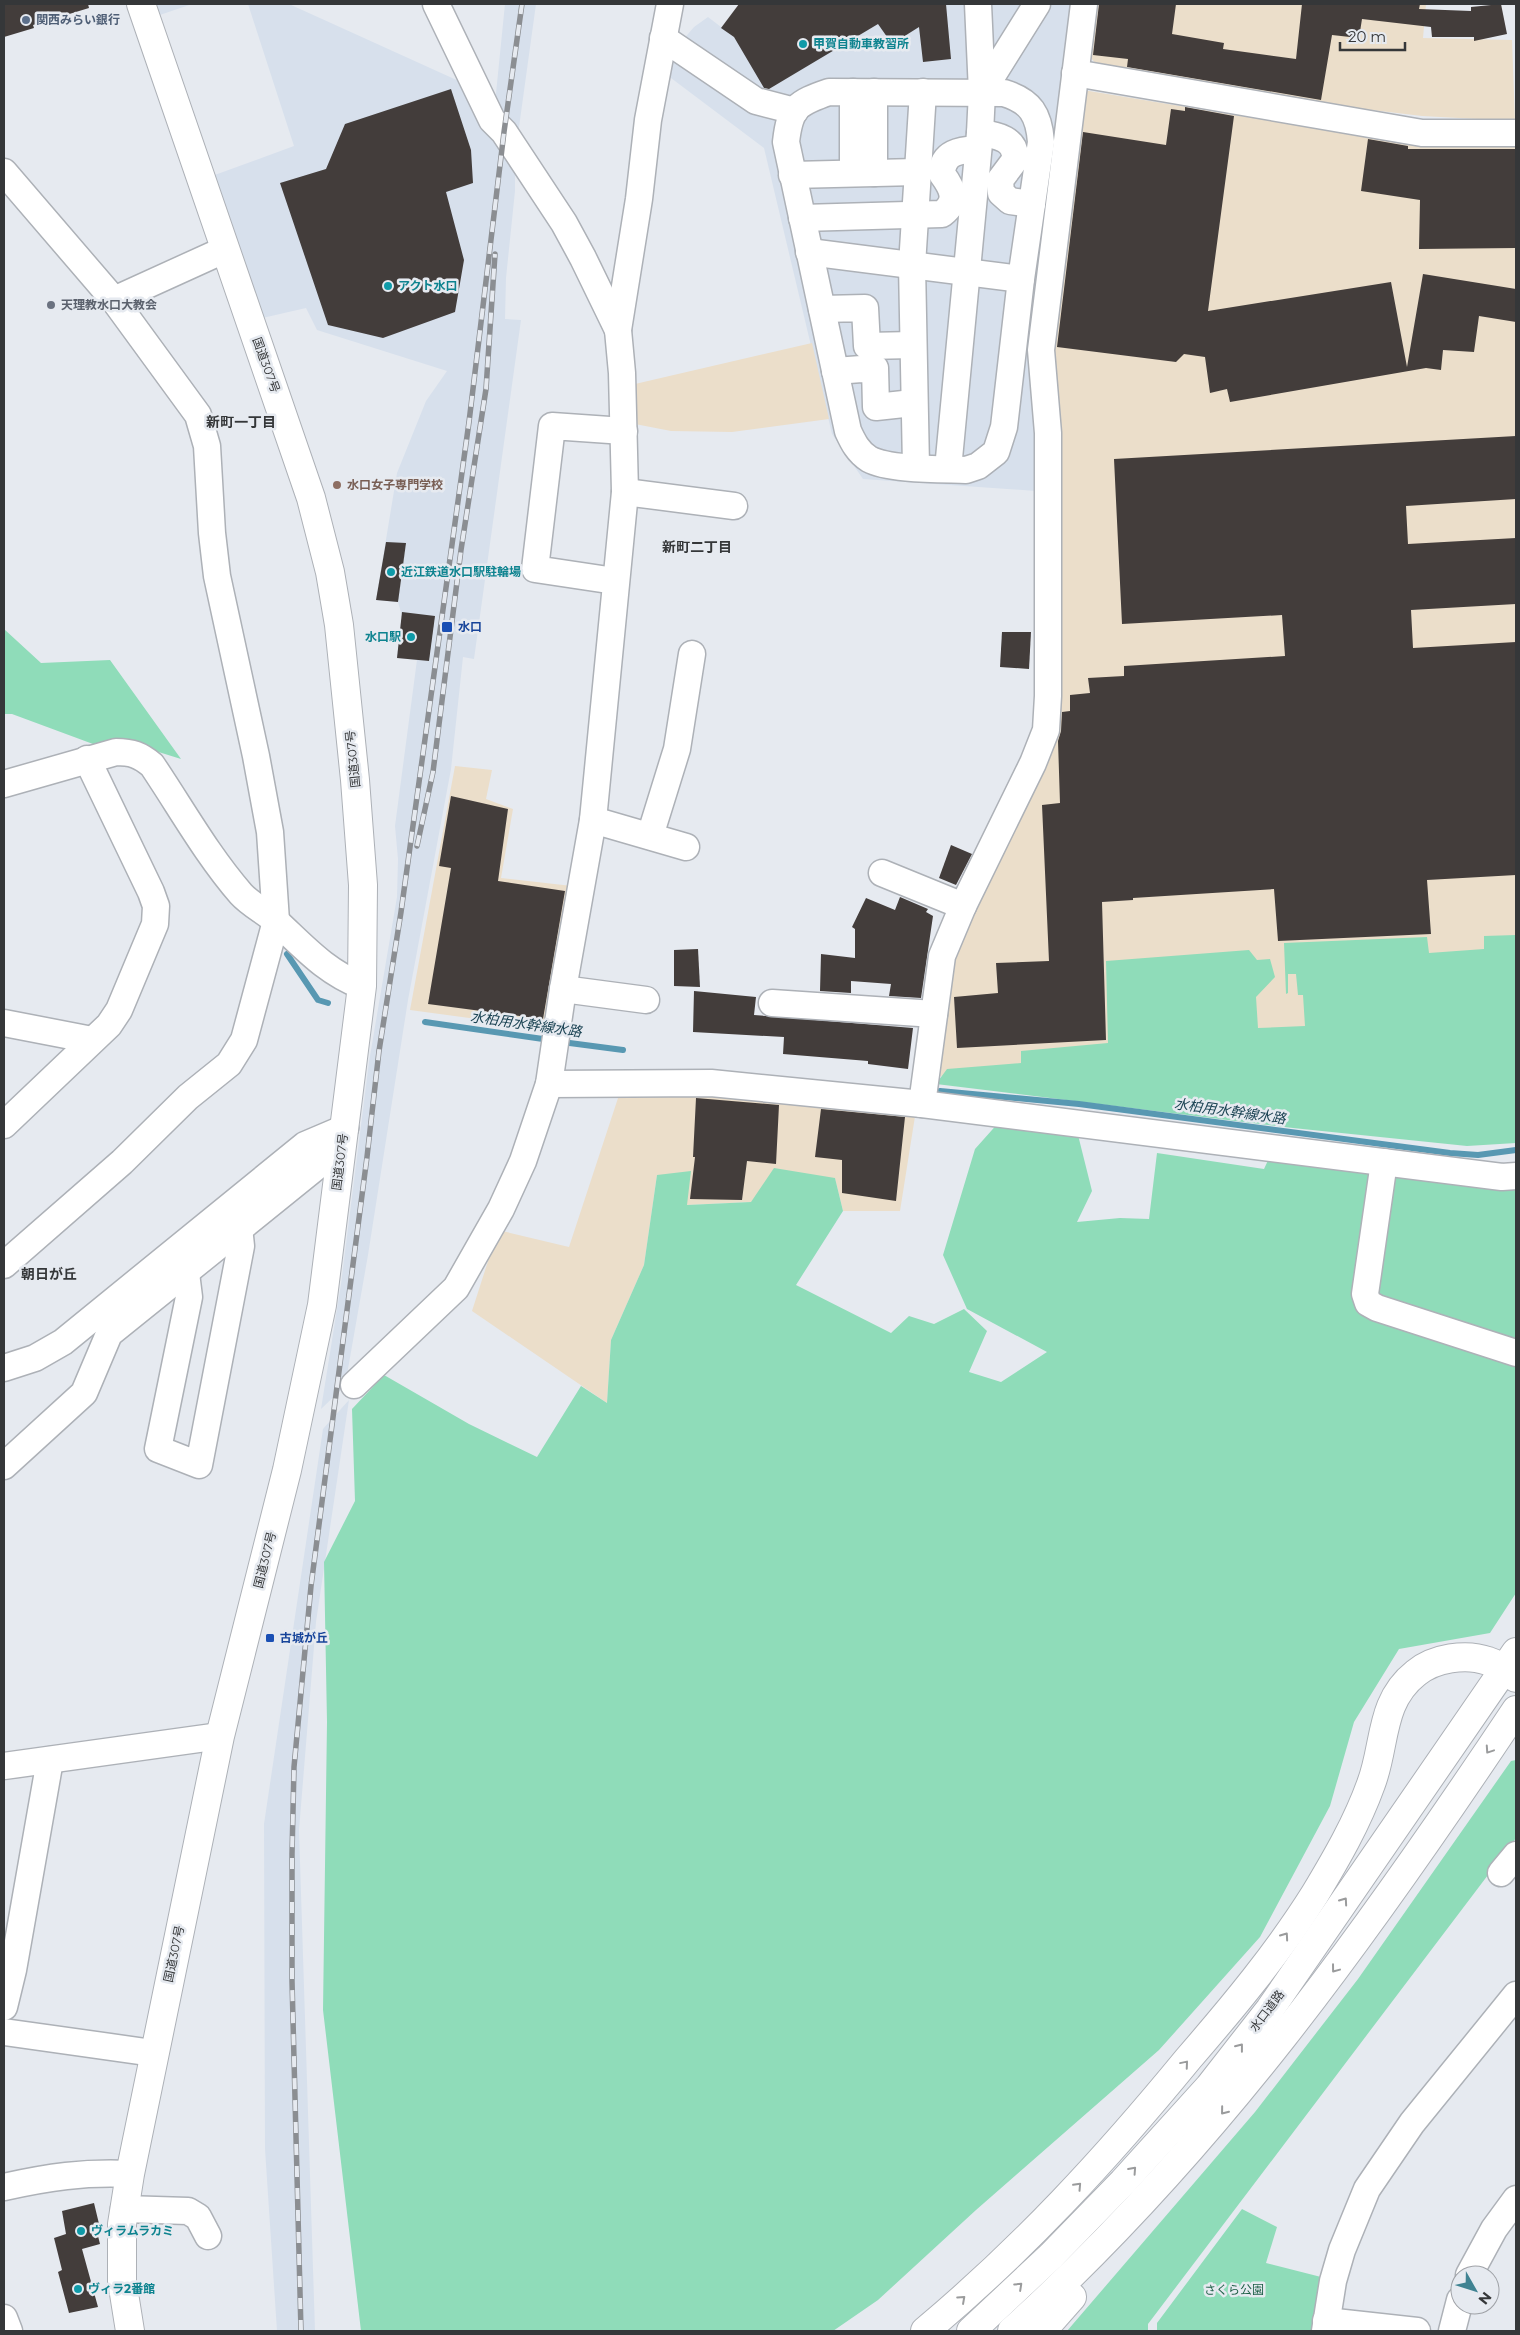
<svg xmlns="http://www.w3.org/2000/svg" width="1520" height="2335" font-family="Montserrat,'Noto Sans JP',sans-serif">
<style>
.built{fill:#d7e0ec}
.industrial{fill:#ebdeca}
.green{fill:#8fdcb9}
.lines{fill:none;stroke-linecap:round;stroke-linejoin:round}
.stream{stroke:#5898b2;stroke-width:6}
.building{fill:#433d3b}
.minor-casing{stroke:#adb1b7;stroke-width:29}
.highway-casing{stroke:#adb1b7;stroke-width:30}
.minor{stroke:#fff;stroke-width:26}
.highway{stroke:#fff;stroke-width:28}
.rail-casing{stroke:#8b8e92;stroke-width:5.5}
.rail{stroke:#e6eaf0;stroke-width:4;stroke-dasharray:11;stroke-linecap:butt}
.oneway{stroke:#9a9b9c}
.service-dot{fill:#5c6f8a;stroke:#e6eaf0;stroke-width:2}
.culture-dot{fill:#0f9aa8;stroke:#e6eaf0;stroke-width:2}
.worship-dot{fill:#6b7280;stroke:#e6eaf0;stroke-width:2}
.education-dot{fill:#8d6e63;stroke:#e6eaf0;stroke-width:2}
.transit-dot{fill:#1a4fb4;stroke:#e6eaf0;stroke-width:2}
.labels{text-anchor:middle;stroke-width:5;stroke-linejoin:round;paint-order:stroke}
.service-label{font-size:12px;font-weight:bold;fill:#4e5e75;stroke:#e6eaf0;text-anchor:start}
.culture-label{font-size:12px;font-weight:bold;fill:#0d838f;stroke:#e6eaf0;text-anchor:start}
.worship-label{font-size:12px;font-weight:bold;fill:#5b616d;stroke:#e6eaf0;text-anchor:start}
.street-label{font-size:12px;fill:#353739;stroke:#e6eaf0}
.education-label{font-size:12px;font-weight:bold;fill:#785e54;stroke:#e6eaf0;text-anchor:start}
.transit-label{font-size:12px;font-weight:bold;fill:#164399;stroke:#e6eaf0;text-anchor:start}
.park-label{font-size:12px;fill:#1d5f46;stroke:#e6eaf0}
.neighbourhood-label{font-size:14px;font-weight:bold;fill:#353739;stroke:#e6eaf0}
.water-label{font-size:14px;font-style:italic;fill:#1b4353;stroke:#e6eaf0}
</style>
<rect width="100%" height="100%" fill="#e6eaf0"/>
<g class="built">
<polygon points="150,4 192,4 154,17"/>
<polygon points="248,4 289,4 472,87 493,123 505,4 536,4 515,156 515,191 506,278 505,319 521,320 474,659 463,657 451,769 408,1000 368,1255 345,1386 321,1409 341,1284 369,1062 397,897 398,859 395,826 417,660 397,658 402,616 398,602 376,600 397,473 426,401 447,371 317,330 306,308 258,319 212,176 294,146"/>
<polygon points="820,4 1076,4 1036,491 863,479 832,434 764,148 667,75 682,41 694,27 708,17 747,47"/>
<polygon points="349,1400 316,1622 299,1830 315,2331 277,2331 265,2149 264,1824 323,1429"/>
</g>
<g class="industrial">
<polygon points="1096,4 1426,4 1423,38 1512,40 1515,121 1422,116 1322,104 1098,66 1090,57"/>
<polygon points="1083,90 1259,119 1263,114 1516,143 1516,1138 1416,1140 939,1076 952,958 1044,765 1051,320"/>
<polygon points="812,343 829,419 732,432 671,431 635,424 635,384"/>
<polygon points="455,766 492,770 486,799 513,809 501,878 572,886 551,1029 410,1010"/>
<polygon points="620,1092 708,1092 916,1110 900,1211 843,1211 835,1178 751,1202 687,1205 657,1175 644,1265 611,1340 607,1403 472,1311 498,1230 569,1247"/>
</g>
<g class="green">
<polygon points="4,629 41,663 110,660 181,759 133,744 93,744 12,714 4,714"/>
<polygon points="1516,935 1516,1143 1467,1146 1293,1128 936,1084 947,1069 1021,1063 1021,1051 1108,1043 1106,961 1249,950 1257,960 1270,959 1275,977 1256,997 1258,1028 1305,1026 1303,995 1298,995 1296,974 1288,974 1288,993 1286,994 1284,943 1427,937 1429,953 1484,949 1484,936"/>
<polygon points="1000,1121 1077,1131 1092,1191 1077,1222 1120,1218 1149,1219 1157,1153 1264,1169 1271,1154 1379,1169 1362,1295 1516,1362 1516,1593 1490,1633 1399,1649 1354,1722 1330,1806 1260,1937 1159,2050 976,2210 878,2300 833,2331 361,2331 323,2010 327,1722 324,1562 355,1501 352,1409 384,1375 469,1424 537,1457 581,1386 607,1403 611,1340 644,1265 657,1175 691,1171 687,1205 751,1202 774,1168 835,1178 843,1211 796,1285 891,1333 909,1316 934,1324 964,1309 987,1331 969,1372 1001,1382 1047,1352 967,1309 943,1255 975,1149"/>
<polygon points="1387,1169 1516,1184 1516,1350 1370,1302"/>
<polygon points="1516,1760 1516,1838 1148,2324 1148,2331 1067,2331 1255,2112 1358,1979 1511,1761"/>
<polygon points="1242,2209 1277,2227 1266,2263 1325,2278 1314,2331 1157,2331 1157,2323"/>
</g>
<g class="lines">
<g class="stream">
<polyline points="287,954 318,1000 328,1003"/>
<polyline points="425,1022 550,1040"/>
<polyline points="562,1042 623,1050"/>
<polyline points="940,1091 1079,1104 1450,1153 1478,1155 1516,1150"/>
</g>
</g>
<g class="building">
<polygon points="4,4 88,4 89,8 33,25 34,28 4,37"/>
<polygon points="739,4 946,4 951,59 923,62 919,27 892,44 878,24 769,89 764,88 734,37 721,28"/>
<polygon points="1099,4 1176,4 1172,34 1224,43 1223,49 1296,59 1302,4 1420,4 1419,9 1471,11 1471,7 1501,4 1507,34 1474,41 1474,37 1432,37 1431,27 1362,19 1359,38 1332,35 1321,100 1127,67 1128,59 1093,55"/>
<polygon points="451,89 471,150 473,183 446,192 464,260 455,312 383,338 328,325 280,183 326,169 345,124"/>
<polygon points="1185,107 1234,116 1208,311 1391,282 1407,367 1423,274 1516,289 1516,322 1479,316 1474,352 1443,350 1441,370 1426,368 1230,402 1227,389 1210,393 1205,357 1184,354 1176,362 1057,347 1083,132 1166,145 1171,109 1185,111"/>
<polygon points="1368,139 1408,146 1408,149 1516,149 1516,248 1419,249 1420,200 1361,191"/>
<polygon points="1516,436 1516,499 1406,506 1408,544 1516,538 1516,604 1411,610 1413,648 1516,642 1516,875 1427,880 1431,934 1278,941 1274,889 1133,898 1133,900 1102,902 1106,1040 957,1048 954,997 998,993 996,963 1049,961 1042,805 1060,803 1058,741 1061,731 1062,712 1070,711 1070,695 1090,693 1088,678 1124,676 1124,666 1285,656 1282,615 1122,624 1114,459"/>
<polygon points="386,542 406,543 398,602 376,600"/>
<polygon points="402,612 435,616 429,661 397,658"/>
<polygon points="1002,632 1031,632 1029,669 1000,667"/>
<polygon points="451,796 508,809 498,881 565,891 543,1019 428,1004 451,868 439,866"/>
<polygon points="951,845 972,854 956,885 939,878"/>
<polygon points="900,897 928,909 926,912 933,916 921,998 889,996 891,984 851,981 851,993 820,991 821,954 855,958 855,929 852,927 866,898 895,910"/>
<polygon points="698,949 700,987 674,986 674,950"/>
<polygon points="694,991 756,997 754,1015 913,1028 908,1069 868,1064 868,1061 783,1054 784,1037 693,1032"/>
<polygon points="696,1098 779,1105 776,1164 747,1161 742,1200 690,1199 695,1157 693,1157"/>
<polygon points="821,1109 905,1117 896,1201 842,1193 842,1160 815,1157"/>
<polygon points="94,2203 100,2228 96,2228 100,2244 82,2249 98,2307 69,2313 58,2272 62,2270 54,2238 66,2234 62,2211"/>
</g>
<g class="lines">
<defs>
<g id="minor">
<polyline points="436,4 492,120 504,132 564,223 583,258 618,330"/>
<polyline points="663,38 756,101 795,111"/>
<polyline points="1075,73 1422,133 1516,133"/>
<path d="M829,92L1004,93C1031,101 1039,115 1041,142L1021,279L1004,427L996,452L978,466L966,470C942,469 889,470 869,459C858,452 853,442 848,431L786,142C790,107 797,103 829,92Z"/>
<polyline points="982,92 1037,4"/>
<path d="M980,133C997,135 1017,139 1015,160L1000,180L1001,193L1010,201L1032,204"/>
<polyline points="4,172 114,300 198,415 207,446 212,533 217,576 256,756 270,832 276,921 244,1040 229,1064 188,1097 122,1162 4,1265"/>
<polyline points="853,173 853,92"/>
<polyline points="874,173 874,92"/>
<polyline points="792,175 917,172"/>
<path d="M802,218L942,214C959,201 953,189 942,174C942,152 960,150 978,149"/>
<polyline points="809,252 1021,279"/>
<polyline points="114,300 224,250"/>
<polyline points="822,309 865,308 867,346 913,345"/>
<polyline points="835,371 875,368 876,407 913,403"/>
<polyline points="916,467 912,265 923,92"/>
<polyline points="948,469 980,133 982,92 978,4"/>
<polyline points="625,492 734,506"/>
<polyline points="615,581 535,569 552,426 624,431"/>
<path d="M4,784L116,752C132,752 140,755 152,765C181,808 207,855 241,894C251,905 266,912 277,922C305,948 326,972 362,986"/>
<polyline points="593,820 686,847"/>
<polyline points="650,836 677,749 692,654"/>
<polyline points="882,873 963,906"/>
<polyline points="563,989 646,1000"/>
<polyline points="772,1003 934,1014"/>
<polyline points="4,1023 92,1040"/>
<polyline points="549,1084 711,1083 922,1104 1502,1177 1516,1176"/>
<polyline points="922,1104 942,956 963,906 1033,763 1046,730 1048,696 1048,433 1041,350 1084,4"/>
<polyline points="4,1125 109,1025 119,1010 155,924 156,906 151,892 87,759"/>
<polyline points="1384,1162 1365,1294 1368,1303 1377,1308 1516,1353"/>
<polyline points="186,1273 189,1297 158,1449 199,1465 241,1246 239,1227"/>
<polyline points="4,1368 35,1358 63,1342 305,1145 345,1128"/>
<polyline points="354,1385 456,1288 501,1209 523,1161 549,1084 563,989 593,820 625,492 622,373 618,330 639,199 648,120 670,4"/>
<polyline points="4,1466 84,1393 109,1334 321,1163 345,1128"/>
<polyline points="4,1766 220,1736"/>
<polyline points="1501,1873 1516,1855"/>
<polyline points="4,2007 13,1970 50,1760"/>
<polyline points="4,2032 153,2053"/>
<path d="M4,2187C49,2177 83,2172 130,2174"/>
<polyline points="124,2209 188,2211 198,2217 208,2236"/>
<polyline points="1469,2275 1494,2229 1516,2199"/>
<polyline points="4,2318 9,2331"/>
<polyline points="1326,2321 1417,2331"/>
<polyline points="1325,2331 1333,2281 1342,2250 1367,2189 1412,2123 1516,1995"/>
<polyline points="1452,2331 1460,2300"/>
</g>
<g id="highway">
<polyline points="130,2331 122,2281 122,2224 130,2174 220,1736 287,1470 322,1305 362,986 363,885 355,780 339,625 330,572 311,498 141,4"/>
<path d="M925,2331C1024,2248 1106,2159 1188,2059C1233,2007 1278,1953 1315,1894C1336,1859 1357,1823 1371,1784C1386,1745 1379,1702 1416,1673C1434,1658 1466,1653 1488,1661C1498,1664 1508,1672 1516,1678"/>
<polyline points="971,2331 1051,2256 1123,2182 1209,2087 1270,2009 1516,1652"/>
<path d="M1012,2331C1213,2149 1366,1935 1516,1710"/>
<polyline points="1042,2331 1072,2297"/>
</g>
</defs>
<use href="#minor" class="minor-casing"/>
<use href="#highway" class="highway-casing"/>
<use href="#minor" class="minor"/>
<use href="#highway" class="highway"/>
<defs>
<g id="rail">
<polyline points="417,846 433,772 461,550 486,389 495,254"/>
<polyline points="301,2331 292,1981 292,1854 294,1767 311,1586 367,1157 379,1051 401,912 469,422 504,132 522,4"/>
</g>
</defs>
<use href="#rail" class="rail-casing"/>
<use href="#rail" class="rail"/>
</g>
<defs><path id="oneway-chevron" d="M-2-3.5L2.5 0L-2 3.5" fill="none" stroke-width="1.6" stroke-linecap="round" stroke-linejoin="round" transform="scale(1.25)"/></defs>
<g class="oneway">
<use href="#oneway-chevron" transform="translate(1489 1750) rotate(124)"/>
<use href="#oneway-chevron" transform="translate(1344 1901) rotate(-55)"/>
<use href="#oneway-chevron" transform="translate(1285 1936) rotate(-55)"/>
<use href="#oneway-chevron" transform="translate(1335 1969) rotate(127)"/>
<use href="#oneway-chevron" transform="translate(1240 2047) rotate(-52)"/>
<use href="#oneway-chevron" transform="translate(1185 2064) rotate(-50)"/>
<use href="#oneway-chevron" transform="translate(1224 2111) rotate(129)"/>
<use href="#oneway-chevron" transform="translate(1133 2170) rotate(-48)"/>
<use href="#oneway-chevron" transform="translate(1078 2186) rotate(-47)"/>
<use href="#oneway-chevron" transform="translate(1019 2286) rotate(-43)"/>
<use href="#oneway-chevron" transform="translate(962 2299) rotate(-42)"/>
</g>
<circle class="service-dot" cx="26" cy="20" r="5"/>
<g class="culture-dot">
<circle cx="803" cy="44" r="5"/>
<circle cx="388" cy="286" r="5"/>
<circle cx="391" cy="572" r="5"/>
<circle cx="411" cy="637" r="5"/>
<circle cx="81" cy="2231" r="5"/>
<circle cx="78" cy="2289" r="5"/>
</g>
<circle class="worship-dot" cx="51" cy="305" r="5"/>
<circle class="education-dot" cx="337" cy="485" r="5"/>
<g class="transit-dot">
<rect x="441" y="621" width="12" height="12" rx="2.5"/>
<rect x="265" y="1633" width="10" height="10" rx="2.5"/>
</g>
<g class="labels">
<g class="service-label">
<text x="36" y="24">関西みらい銀行</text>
</g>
<g class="culture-label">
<text x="813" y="48">甲賀自動車教習所</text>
<text x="398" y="290">アクト水口</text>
<text x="401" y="576">近江鉄道水口駅駐輪場</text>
<text x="401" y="641" text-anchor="end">水口駅</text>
<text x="91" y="2235">ヴィラムラカミ</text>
<text x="88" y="2293">ヴィラ2番館</text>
</g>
<g class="worship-label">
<text x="61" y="309">天理教水口大教会</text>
</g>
<g class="street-label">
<text transform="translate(266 365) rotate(70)" y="4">国道307号</text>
<text transform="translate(353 759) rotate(-96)" y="4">国道307号</text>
<text transform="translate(340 1162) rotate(-83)" y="4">国道307号</text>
<text transform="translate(265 1560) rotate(-76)" y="4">国道307号</text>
<text transform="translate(174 1954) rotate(-78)" y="4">国道307号</text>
<text transform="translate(1267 2011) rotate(-53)" y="4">水口道路</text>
</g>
<g class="education-label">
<text x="347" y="489">水口女子専門学校</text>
</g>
<g class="transit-label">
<text x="458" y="631">水口</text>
<text x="280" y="1642">古城が丘</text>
</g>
<g class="park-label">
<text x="1234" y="2294">さくら公園</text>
</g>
<g class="neighbourhood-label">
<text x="241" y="427">新町一丁目</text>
<text x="697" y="552">新町二丁目</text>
<text x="49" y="1279">朝日が丘</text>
</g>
<g class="water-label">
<text transform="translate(526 1024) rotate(8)" y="5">水柏用水幹線水路</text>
<text transform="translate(1230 1111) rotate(8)" y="5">水柏用水幹線水路</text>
</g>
</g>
<rect width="1520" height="2335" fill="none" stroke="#353739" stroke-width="10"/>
<g transform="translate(1475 2290) rotate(129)"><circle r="24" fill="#e6eaf0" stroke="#9fa2a7"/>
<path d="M0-4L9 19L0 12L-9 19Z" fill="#408392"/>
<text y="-8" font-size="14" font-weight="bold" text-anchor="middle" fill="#353739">N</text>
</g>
<path d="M1340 42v8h65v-8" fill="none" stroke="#353739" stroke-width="2.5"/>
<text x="1348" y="42" font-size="15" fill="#353739" stroke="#e6eaf0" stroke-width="4" paint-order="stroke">20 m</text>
</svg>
